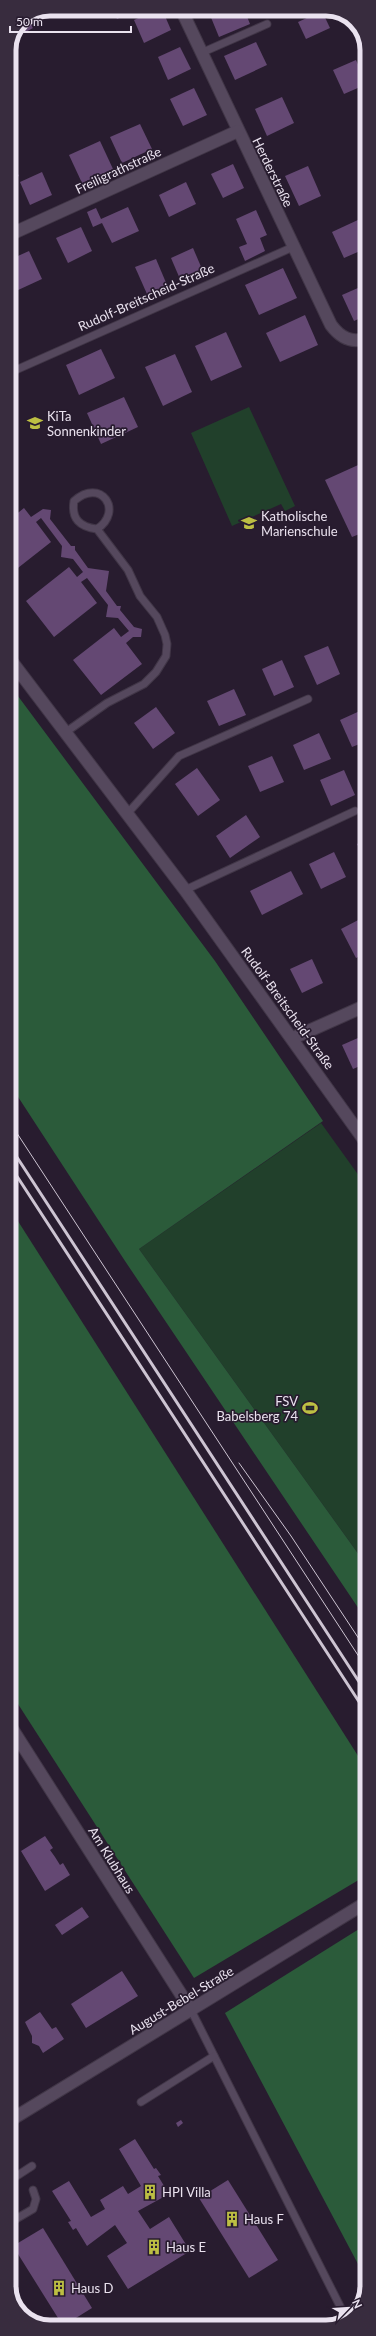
<svg xmlns="http://www.w3.org/2000/svg" width="376" height="2336" font-family="Lato,sans-serif">
<style>
.green{fill:#21402b}
.forest{fill:#2b5b3a}
.building{fill:#644873}
.lines{fill:none;stroke-linecap:round;stroke-linejoin:round}
.lane-casing{stroke:#413647;stroke-width:9}
.street-casing{stroke:#413647;stroke-width:14}
.secondary-casing{stroke:#413647;stroke-width:14}
.lane{stroke:#55485d;stroke-width:7}
.street{stroke:#55485d;stroke-width:12}
.secondary{stroke:#55485d;stroke-width:12}
.tram{stroke:#cdc4d2;stroke-width:1}
.rail{stroke:#cdc4d2;stroke-width:3}
.labels{text-anchor:middle;stroke-width:3.5;stroke-linejoin:round;paint-order:stroke}
.street-label{font-size:13px;fill:#eae2ef;stroke:#281c2f}
.poi-label{font-size:13px;fill:#eae2ef;stroke:#281c2f;text-anchor:start}
.rim{fill:none;stroke:#eae2ef;stroke-width:5}
</style>
<rect width="100%" height="100%" fill="#281c2f"/>
<g class="green">
<polygon points="249,407 295,506 285,511 281,504 232,526 191,433"/>
<polygon points="321,1123 367,1187 367,1566 139,1249"/>
</g>
<g class="forest">
<polygon points="9,684 215,961 323,1121 139,1249 367,1566 367,1621 125,1261 9,1083"/>
<polygon points="9,1207 367,1770 367,1875 194,1978 9,1690"/>
<polygon points="367,1924 367,2281 225,2013"/>
</g>
<g class="building">
<polygon points="112,9 135,9 136,11 117,19"/>
<polygon points="158,9 162,9 171,30 144,43 134,20"/>
<polygon points="224,9 244,9 250,24 219,37 210,15"/>
<polygon points="322,11 330,28 306,39 298,22"/>
<polygon points="40,13 43,18 31,24 33,28 20,35 18,30 21,21"/>
<polygon points="256,42 267,65 235,80 224,56"/>
<polygon points="180,47 191,69 168,80 158,57"/>
<polygon points="356,60 367,84 344,94 333,70"/>
<polygon points="194,88 207,115 183,126 170,99"/>
<polygon points="282,97 294,123 267,136 255,109"/>
<polygon points="140,124 152,149 122,163 110,137"/>
<polygon points="100,141 113,169 82,183 69,155"/>
<polygon points="12,162 19,176 9,181 9,163"/>
<polygon points="233,164 244,188 223,198 211,174"/>
<polygon points="308,166 321,196 299,206 285,176"/>
<polygon points="42,172 52,195 30,205 20,182"/>
<polygon points="186,182 196,204 169,217 159,195"/>
<polygon points="128,207 139,231 112,243 102,223 93,227 87,212 96,208 101,219"/>
<polygon points="256,210 267,235 260,238 265,251 245,261 239,247 247,244 236,219"/>
<polygon points="360,219 367,234 367,248 344,258 332,232"/>
<polygon points="81,227 92,251 68,263 56,238"/>
<polygon points="193,248 202,269 180,279 171,258"/>
<polygon points="29,251 42,279 16,291 9,276 9,260"/>
<polygon points="156,259 167,285 147,294 135,267"/>
<polygon points="283,268 297,298 259,315 245,285"/>
<polygon points="367,284 367,315 354,321 342,295"/>
<polygon points="305,315 318,345 280,362 266,333"/>
<polygon points="226,332 242,367 211,381 195,346"/>
<polygon points="101,349 115,378 79,395 66,365"/>
<polygon points="175,354 192,392 163,406 145,367"/>
<polygon points="124,397 138,427 101,444 87,413"/>
<polygon points="367,461 367,531 352,537 325,480"/>
<polygon points="24,508 31,517 43,509 51,510 50,519 71,546 75,546 75,550 88,568 109,571 106,591 117,606 121,606 120,610 134,627 142,629 141,637 133,637 126,643 142,664 101,695 73,660 114,628 121,637 129,631 118,618 106,617 108,605 87,578 81,582 97,603 54,637 26,601 69,567 77,577 83,572 73,559 61,557 62,546 41,518 36,522 51,542 9,575 9,520"/>
<polygon points="367,532 367,546 362,535"/>
<polygon points="328,646 340,674 317,685 304,656"/>
<polygon points="282,660 294,687 274,696 262,669"/>
<polygon points="234,689 246,715 219,726 207,701"/>
<polygon points="156,707 175,733 153,749 134,723"/>
<polygon points="362,710 367,720 367,741 352,747 340,720"/>
<polygon points="319,733 331,759 304,770 293,745"/>
<polygon points="272,756 284,782 260,792 248,766"/>
<polygon points="197,768 220,800 198,816 175,784"/>
<polygon points="344,770 355,795 331,806 320,780"/>
<polygon points="246,815 260,837 230,858 216,836"/>
<polygon points="367,839 367,864 357,844"/>
<polygon points="334,852 346,877 321,889 309,864"/>
<polygon points="291,871 303,894 262,915 250,891"/>
<polygon points="364,917 367,923 367,953 356,958 341,929"/>
<polygon points="312,959 323,983 302,993 290,969"/>
<polygon points="367,1034 367,1063 353,1069 342,1045"/>
<polygon points="45,1836 53,1848 50,1850 55,1857 60,1865 63,1863 70,1875 45,1891 21,1851"/>
<polygon points="82,1907 89,1917 62,1935 55,1925"/>
<polygon points="122,1971 138,1996 86,2028 71,2004"/>
<polygon points="40,2012 52,2029 56,2027 64,2039 43,2053 39,2046 32,2043 32,2036 25,2022"/>
<polygon points="181,2120 183,2123 178,2127 176,2123"/>
<polygon points="135,2139 154,2169 156,2168 161,2175 158,2176 169,2194 138,2211 150,2229 169,2217 190,2251 128,2289 107,2256 127,2243 115,2225 87,2246 76,2228 73,2230 68,2222 71,2221 52,2191 69,2181 91,2217 105,2209 100,2200 123,2186 128,2194 141,2186 119,2149"/>
<polygon points="228,2180 278,2260 249,2278 199,2198"/>
<polygon points="43,2228 92,2308 63,2326 13,2246"/>
<polygon points="260,2321 263,2327 249,2327"/>
</g>
<g class="lines">
<defs>
<g id="lane">
<polyline points="201,53 267,24"/>
<polyline points="9,373 293,247"/>
<path d="M66,732L107,703L144,684L156,672L166,656L167,644L165,635L157,617L140,596L128,570L97,529C124,511 101,477 74,501C71,519 80,527 97,529"/>
<polyline points="127,814 179,756 308,699"/>
<polyline points="185,890 355,811"/>
<polyline points="191,2010 346,2318"/>
<polyline points="141,2102 214,2056"/>
<polyline points="9,2181 32,2166"/>
<polyline points="9,2223 33,2209 36,2199 33,2190"/>
</g>
<g id="street">
<path d="M181,9L331,325C340,337 351,344 367,338"/>
<polyline points="9,235 238,131"/>
<polyline points="293,1038 367,1005"/>
<polyline points="9,1724 191,2010"/>
</g>
<g id="secondary">
<polyline points="9,658 185,890 367,1144"/>
<polyline points="9,2121 367,1902"/>
</g>
</defs>
<use href="#lane" class="lane-casing"/>
<use href="#street" class="street-casing"/>
<use href="#secondary" class="secondary-casing"/>
<use href="#lane" class="lane"/>
<use href="#street" class="street"/>
<use href="#secondary" class="secondary"/>
<g class="tram">
<polyline points="9,1121 367,1669"/>
<polyline points="239,1463 291,1536 367,1651"/>
</g>
<g class="rail">
<polyline points="9,1145 367,1694"/>
<polyline points="9,1164 367,1714"/>
</g>
</g>
<defs>
<symbol id="school-bare" viewBox="-9 -9 18 18"><path d="M0-5L7-2L0 1L-7-2ZM-4 1L0 2.5L4 1V4Q0 6-4 4Z" fill="#bdbf43" stroke="#281c2f" stroke-width="2.5" paint-order="stroke"/></symbol>
<symbol id="stadium-bare" viewBox="-9 -9 18 18"><path d="M0-5a6.5 5 0 1 0 0 10a6.5 5 0 1 0 0-10ZM-3.5-1.8h7v3.6h-7Z" fill="#bdbf43" stroke="#281c2f" stroke-width="2.5" paint-order="stroke"/></symbol>
<symbol id="building-bare" viewBox="-9 -9 18 18"><path d="M-4-6H4V6H1V3H-1V6H-4ZM-2.5-4.3h1.7v1.8h-1.7ZM.8-4.3h1.7v1.8H.8ZM-2.5-1h1.7V.8h-1.7ZM.8-1h1.7V.8H.8Z" fill="#bdbf43" stroke="#281c2f" stroke-width="2.5" paint-order="stroke"/></symbol>
</defs>
<g fill-rule="evenodd">
<use href="#school-bare" x="24" y="412" width="22" height="22"/>
<use href="#school-bare" x="238" y="512" width="22" height="22"/>
<use href="#stadium-bare" x="299" y="1397" width="22" height="22"/>
<use href="#building-bare" x="139" y="2181" width="22" height="22"/>
<use href="#building-bare" x="221" y="2208" width="22" height="22"/>
<use href="#building-bare" x="143" y="2236" width="22" height="22"/>
<use href="#building-bare" x="48" y="2277" width="22" height="22"/>
</g>
<g class="labels">
<g class="street-label">
<text transform="translate(118 170) rotate(-25)" y="5">Freiligrathstraße</text>
<text transform="translate(273 172) rotate(64)" y="5">Herderstraße</text>
<text transform="translate(146 297) rotate(-24)" y="5">Rudolf-Breitscheid-Straße</text>
<text transform="translate(288 1008) rotate(54)" y="5">Rudolf-Breitscheid-Straße</text>
<text transform="translate(112 1860) rotate(58)" y="5">Am Klubhaus</text>
<text transform="translate(181 2000) rotate(-31)" y="5">August-Bebel-Straße</text>
</g>
<g class="poi-label">
<text x="47" y="421">KiTa<tspan x="47" dy="15">Sonnenkinder</tspan></text>
<text x="261" y="521">Katholische<tspan x="261" dy="15">Marienschule</tspan></text>
<text x="298" y="1406" text-anchor="end">FSV<tspan x="298" dy="15">Babelsberg 74</tspan></text>
<text x="162" y="2197">HPI Villa</text>
<text x="244" y="2224">Haus F</text>
<text x="166" y="2252">Haus E</text>
<text x="71" y="2293">Haus D</text>
</g>
</g>
<path d="M0 0H376V2336H0ZM50 16H326A34 34 0 0 1 360 50V2286A34 34 0 0 1 326 2320H50A34 34 0 0 1 16 2286V50A34 34 0 0 1 50 16Z" fill="#382c3e" fill-rule="evenodd"/>
<path class="rim" d="M50 16H326A34 34 0 0 1 360 50V2286A34 34 0 0 1 326 2320H50A34 34 0 0 1 16 2286V50A34 34 0 0 1 50 16Z"/>
<g transform="translate(348 2308) rotate(65)" stroke="#281c2f" stroke-width="3" paint-order="stroke">
<path d="M0-3L7 15L0 10L-7 15Z" fill="#eae2ef"/>
<text y="-6" font-size="11" font-weight="bold" text-anchor="middle" fill="#eae2ef">N</text>
</g>
<path d="M10 26v6h121v-6" fill="none" stroke="#eae2ef" stroke-width="2"/>
<text x="16" y="26" font-size="12" fill="#eae2ef" stroke="#281c2f" stroke-width="3" paint-order="stroke">50 m</text>
</svg>
